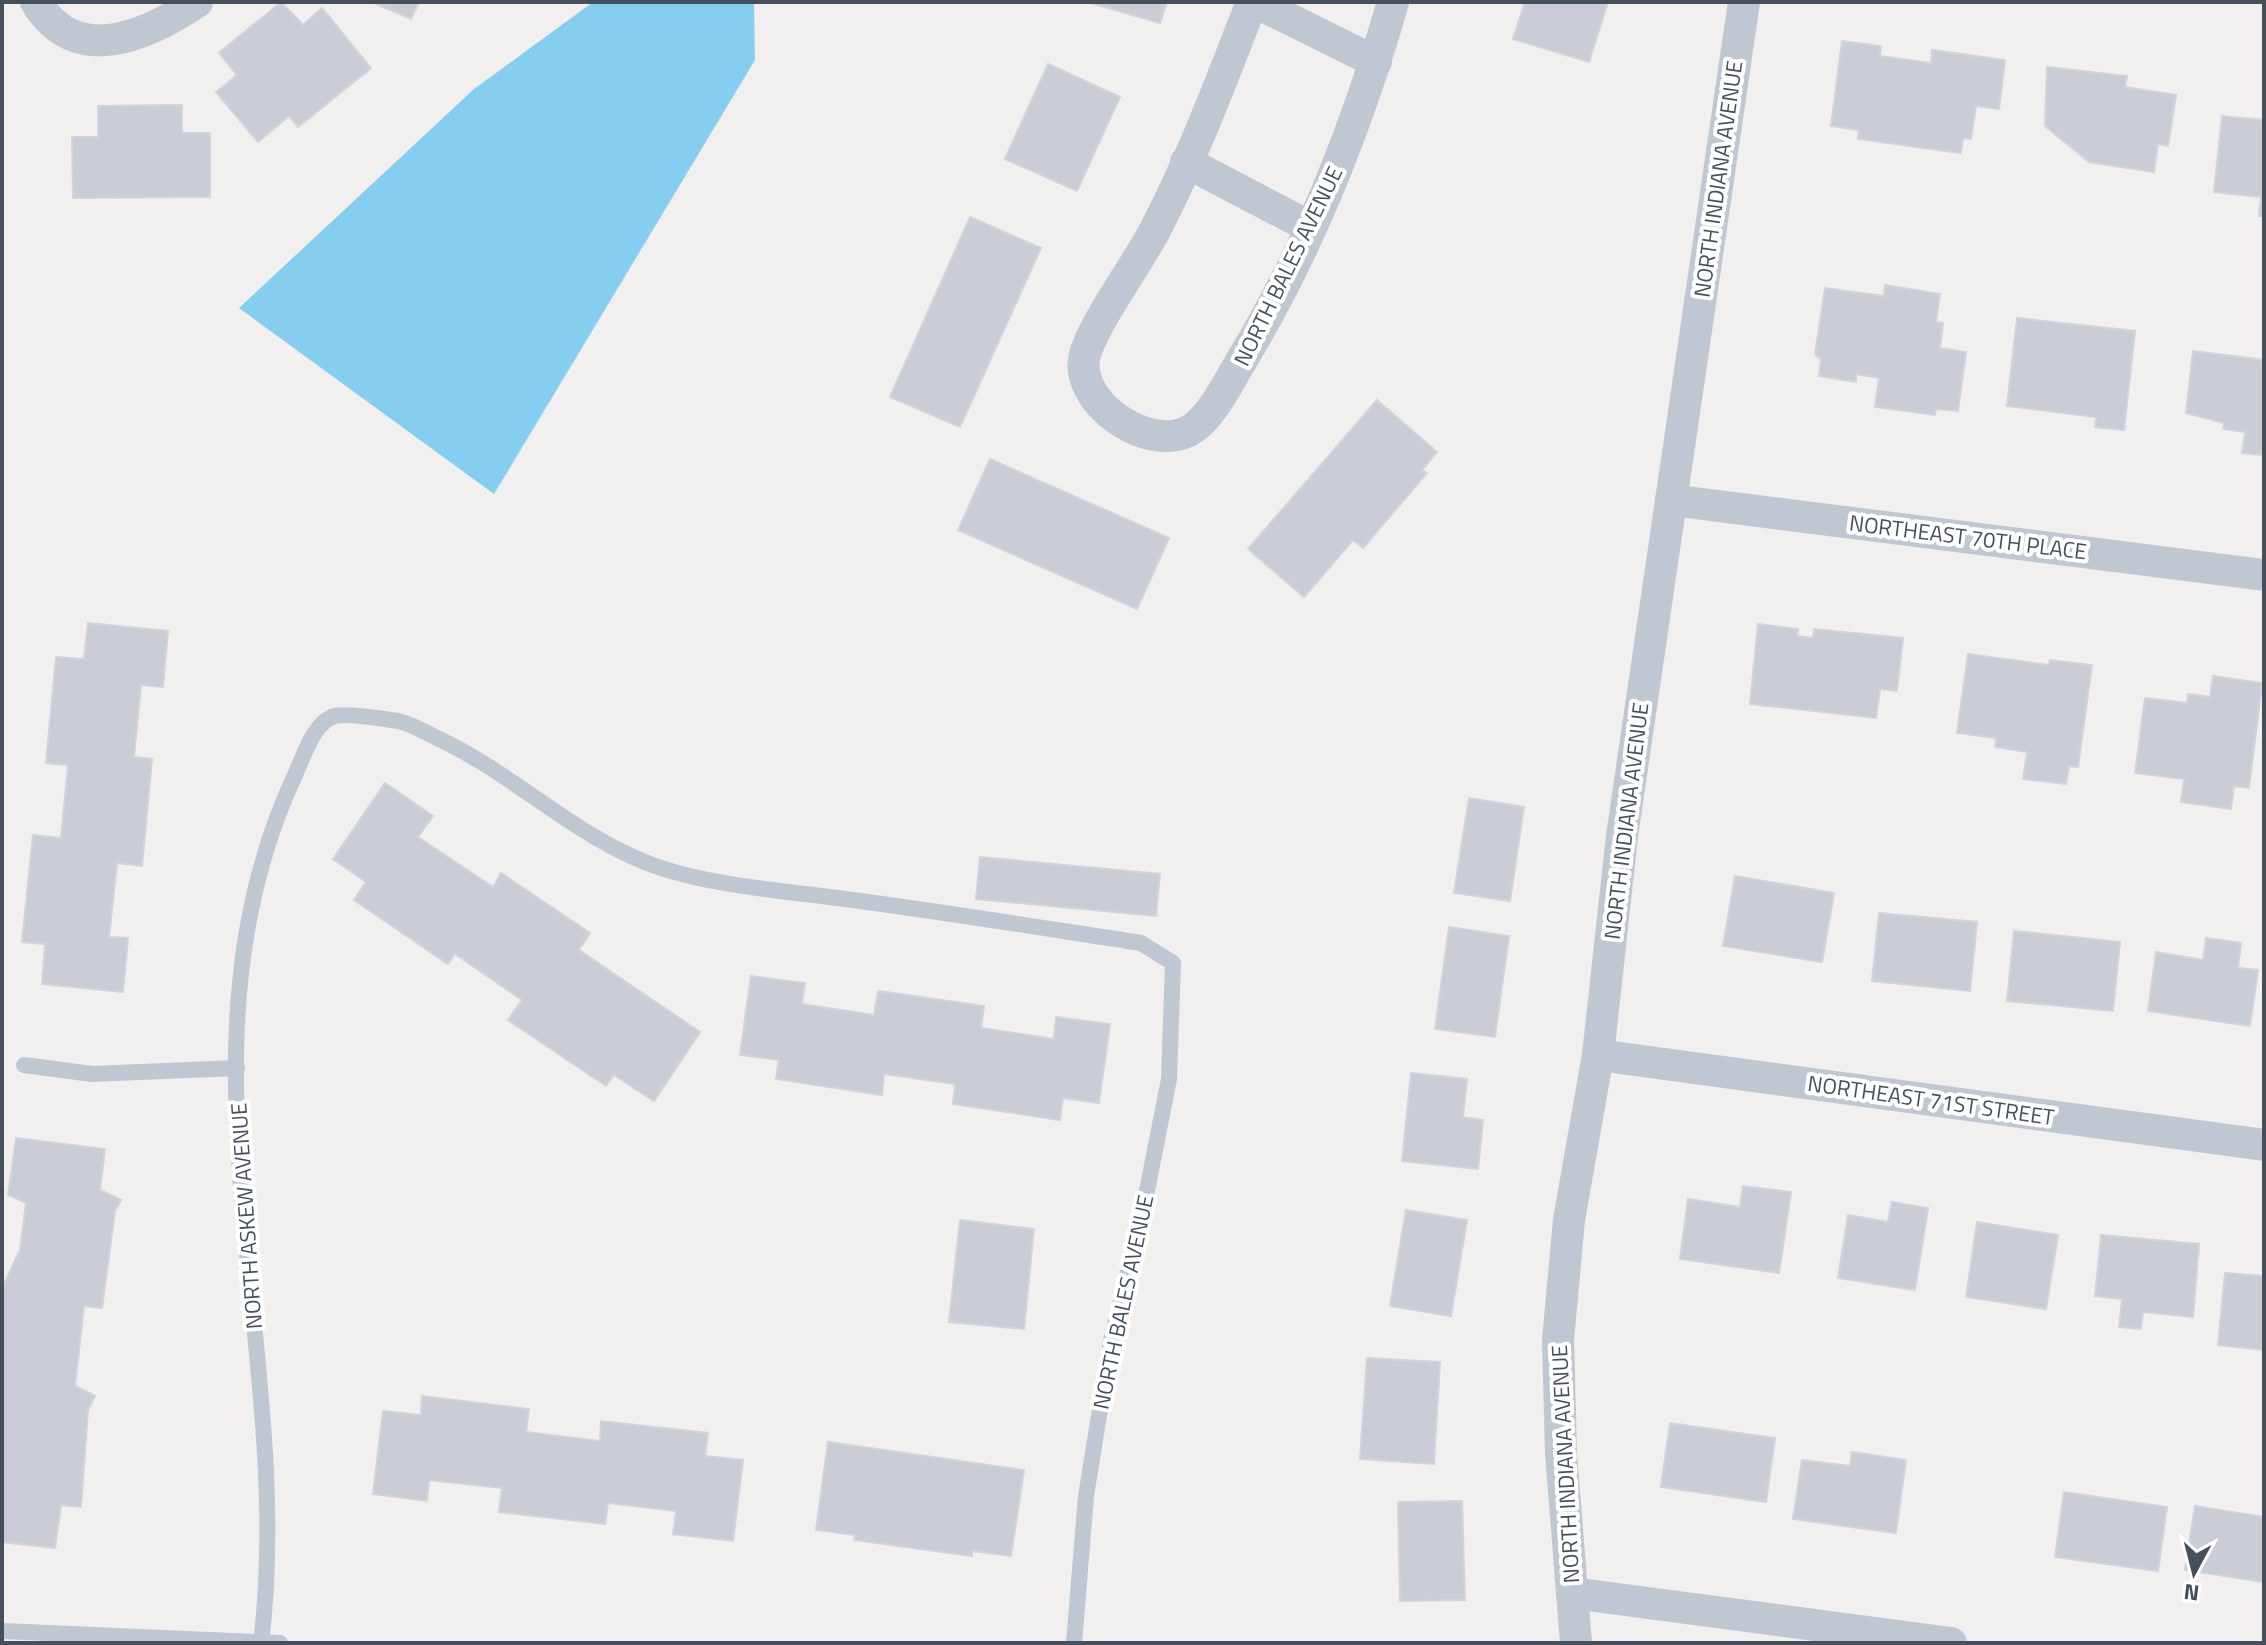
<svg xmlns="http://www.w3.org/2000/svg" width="2266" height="1645" font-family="'Titillium Web',sans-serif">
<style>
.water{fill:#86cef0}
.building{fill:#cacdd5;stroke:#d2d4db;stroke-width:2}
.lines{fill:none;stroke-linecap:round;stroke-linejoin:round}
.lane{stroke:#bfc7d2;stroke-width:16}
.street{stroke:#bfc7d2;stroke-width:32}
.labels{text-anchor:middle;stroke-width:8;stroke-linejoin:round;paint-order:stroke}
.street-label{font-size:22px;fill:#46505d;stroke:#fff}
</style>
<rect width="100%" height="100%" fill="#f2efef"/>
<polygon class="water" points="593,2 754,2 755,60 494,494 239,308 474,89"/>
<g class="building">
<polygon points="281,2 303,25 322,8 371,68 298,127 289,116 258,142 216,92 237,75 219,53"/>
<polygon points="372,2 419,2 411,19"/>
<polygon points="1087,2 1167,2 1160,23"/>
<polygon points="1525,2 1608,2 1589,62 1513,39"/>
<polygon points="1842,41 1881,46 1880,56 1931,63 1932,50 2005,60 1999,109 1976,106 1971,139 1963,138 1961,153 1858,139 1859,130 1831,126"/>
<polygon points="1048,64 1120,97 1077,191 1005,159"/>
<polygon points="2047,67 2127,76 2125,87 2176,95 2168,146 2158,144 2154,172 2089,162 2045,126"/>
<polygon points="182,105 182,133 210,133 210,197 73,198 72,137 98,137 98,106"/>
<polygon points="2222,116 2264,120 2264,217 2259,216 2261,197 2214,192"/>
<polygon points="970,217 1041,248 960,427 890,397"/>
<polygon points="1885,285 1940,294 1936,322 1943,323 1940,348 1966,352 1958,411 1936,409 1935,415 1875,407 1879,378 1856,374 1856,382 1819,376 1821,359 1815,354 1825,288 1884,296"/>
<polygon points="2017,318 2135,331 2124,430 2095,427 2096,417 2007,406"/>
<polygon points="2193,351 2264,360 2264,455 2242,453 2245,432 2223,429 2224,423 2186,413"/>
<polygon points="1377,400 1437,452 1422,470 1427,473 1363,548 1353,540 1304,597 1248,549"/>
<polygon points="990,459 1169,538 1137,609 958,530"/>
<polygon points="88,623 168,631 163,687 141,685 134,757 152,759 142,866 117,863 109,937 128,938 123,992 42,984 45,944 22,942 33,835 61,838 68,765 46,763 56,657 84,659"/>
<polygon points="1758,624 1798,629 1797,636 1813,638 1814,629 1903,638 1897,691 1880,689 1876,718 1750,704"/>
<polygon points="1968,654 2049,665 2050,660 2092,665 2078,767 2069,766 2066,784 2023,779 2027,752 1995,747 1996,738 1957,733"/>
<polygon points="2213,676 2262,683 2249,788 2234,786 2231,809 2181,802 2184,779 2135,773 2145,698 2187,703 2188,694 2210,697"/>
<polygon points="385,783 433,816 418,837 493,887 501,873 590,933 579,950 700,1032 654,1101 614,1075 606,1086 508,1020 522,1000 455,954 448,964 354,900 366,882 333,859"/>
<polygon points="1469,798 1524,807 1510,901 1454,893"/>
<polygon points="980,857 1160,874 1156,916 976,899"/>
<polygon points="1735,876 1834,893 1822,962 1723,946"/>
<polygon points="1879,913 1977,922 1970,991 1872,981"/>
<polygon points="1449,927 1509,936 1495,1037 1435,1029"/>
<polygon points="2014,931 2120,942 2113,1011 2007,1001"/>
<polygon points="2206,938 2241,943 2238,968 2258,970 2250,1026 2148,1011 2156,952 2203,960"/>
<polygon points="751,976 805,983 802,1004 874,1015 878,991 984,1006 981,1028 1054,1039 1056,1017 1110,1024 1099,1103 1063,1098 1060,1120 953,1104 955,1084 884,1074 882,1095 776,1079 779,1060 740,1055"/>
<polygon points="1411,1073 1467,1079 1463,1117 1483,1120 1478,1169 1402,1161"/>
<polygon points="16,1138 105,1149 100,1190 121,1200 115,1211 102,1308 84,1306 75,1386 95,1396 88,1410 81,1507 61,1505 55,1548 2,1542 2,1288 20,1250 26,1203 8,1195"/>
<polygon points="1743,1186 1791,1192 1779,1273 1680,1259 1688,1199 1740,1207"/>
<polygon points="1892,1202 1928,1208 1915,1290 1838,1278 1848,1215 1888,1222"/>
<polygon points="1406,1210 1467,1220 1451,1316 1390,1306"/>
<polygon points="960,1220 1034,1229 1024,1329 949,1322"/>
<polygon points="1977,1222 2058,1235 2046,1309 1966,1297"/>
<polygon points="2101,1235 2199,1244 2193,1317 2143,1312 2141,1329 2119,1327 2122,1299 2095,1296"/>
<polygon points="2225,1273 2264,1276 2264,1350 2218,1345"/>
<polygon points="1367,1358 1440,1362 1434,1464 1360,1459"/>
<polygon points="422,1396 529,1409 526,1432 600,1441 601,1421 708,1433 705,1456 743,1460 733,1541 673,1534 676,1511 608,1503 605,1524 499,1512 502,1488 429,1480 427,1501 373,1494 383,1411 421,1415"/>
<polygon points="1670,1423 1775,1438 1766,1502 1661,1487"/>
<polygon points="828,1442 1024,1470 1011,1556 972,1551 972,1556 854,1540 855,1535 816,1530"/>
<polygon points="1852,1452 1906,1460 1896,1533 1793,1519 1802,1460 1850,1466"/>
<polygon points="2064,1492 2167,1507 2158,1571 2055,1557"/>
<polygon points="1462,1501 1465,1600 1400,1601 1398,1502"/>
<polygon points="2195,1506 2264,1517 2264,1582 2185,1570"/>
</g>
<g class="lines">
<g class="lane">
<polyline points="24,1065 92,1074 237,1068"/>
<polyline points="2,1631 280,1643"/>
<path d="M261,1643C297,1352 164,1054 295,775C303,758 314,721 335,716C346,713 385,719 398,721C412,724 426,733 439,739C516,775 577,839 658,867C713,886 787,891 845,899C944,912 1043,928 1141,943L1173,963L1169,1079L1143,1211L1111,1341L1086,1496L1074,1643"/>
</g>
<g class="street">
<path d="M36,2C76,68 146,36 197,2"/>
<path d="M1252,2C1222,79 1193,157 1155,230C1136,266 1099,315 1086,351C1068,401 1154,459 1195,427C1214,412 1228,383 1240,363C1308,251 1357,128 1393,2"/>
<polyline points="1255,2 1376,62"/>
<polyline points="1186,162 1310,227"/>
<polyline points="1671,500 2264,575"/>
<polyline points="1598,1055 2264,1145"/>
<polyline points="1572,1593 1951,1643"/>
<polyline points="1576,1643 1561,1453 1558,1340 1569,1220 1598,1055 1622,836 1744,2"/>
</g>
</g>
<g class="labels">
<g class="street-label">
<text transform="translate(1718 179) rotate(-82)" y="8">NORTH INDIANA AVENUE</text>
<text transform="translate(1288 266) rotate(-64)" y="8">NORTH BALES AVENUE</text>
<text transform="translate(1968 537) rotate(7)" y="8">NORTHEAST 70TH PLACE</text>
<text transform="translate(1626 821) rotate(-83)" y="8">NORTH INDIANA AVENUE</text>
<text transform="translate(1931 1100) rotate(8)" y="8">NORTHEAST 71ST STREET</text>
<text transform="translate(246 1216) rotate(-94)" y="8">NORTH ASKEW AVENUE</text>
<text transform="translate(1123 1302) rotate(-78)" y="8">NORTH BALES AVENUE</text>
<text transform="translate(1565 1464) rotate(-93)" y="8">NORTH INDIANA AVENUE</text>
</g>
</g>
<rect width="2266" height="1645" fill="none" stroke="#46505d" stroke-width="8"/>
<g transform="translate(2194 1573) rotate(187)" stroke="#ffffff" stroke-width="6" paint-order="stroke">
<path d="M0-6L14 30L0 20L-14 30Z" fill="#46505d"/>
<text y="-12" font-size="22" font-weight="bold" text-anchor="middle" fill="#46505d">N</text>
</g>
</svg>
